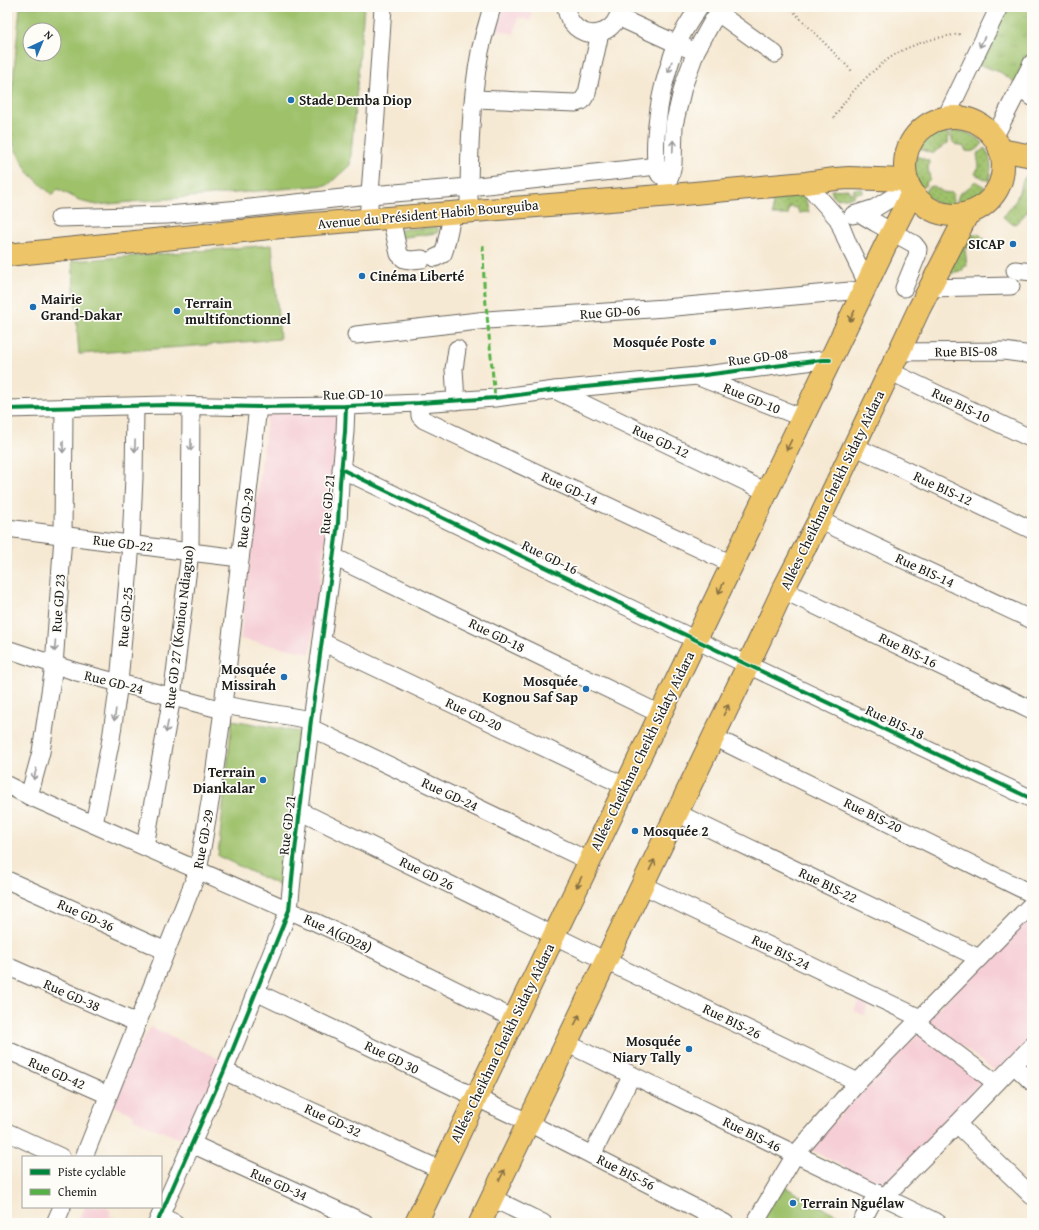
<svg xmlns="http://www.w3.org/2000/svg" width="1039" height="1230" font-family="'Gentium Book Plus',serif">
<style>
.built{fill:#f6cfd6}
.grass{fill:url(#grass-dots);stroke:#5d6e44}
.park{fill:url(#park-tufts);stroke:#5d6e44}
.pitch{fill:#9ec16b;stroke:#5d6e44;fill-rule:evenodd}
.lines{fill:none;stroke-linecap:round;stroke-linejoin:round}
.minor-casing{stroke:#68645c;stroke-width:19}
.major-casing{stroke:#68645c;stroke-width:24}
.path{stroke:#68645c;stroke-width:2;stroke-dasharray:1 3;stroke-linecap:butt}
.minor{stroke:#fff;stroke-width:17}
.major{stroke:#eec469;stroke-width:22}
.quiet{stroke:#55b145;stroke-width:3;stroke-dasharray:6 3;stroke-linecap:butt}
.cycleway-casing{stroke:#fdfcf7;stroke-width:6}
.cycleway{stroke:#00873e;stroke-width:4}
.oneway{stroke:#999}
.oneway2{stroke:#857042}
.poi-dot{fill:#1f6fb2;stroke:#fdfcf7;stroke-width:1.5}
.labels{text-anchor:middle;stroke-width:3.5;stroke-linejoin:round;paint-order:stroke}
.poi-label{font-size:14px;font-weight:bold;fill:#1c1c1c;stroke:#fdfcf7;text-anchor:start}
.street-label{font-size:14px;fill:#1c1c1c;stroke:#fdfcf7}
</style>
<defs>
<pattern id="grass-dots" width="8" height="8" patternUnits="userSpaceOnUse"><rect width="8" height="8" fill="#9ec16b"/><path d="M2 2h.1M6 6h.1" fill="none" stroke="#88a55c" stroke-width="1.8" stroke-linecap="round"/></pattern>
<pattern id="park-tufts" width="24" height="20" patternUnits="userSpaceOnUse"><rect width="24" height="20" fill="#9ec16b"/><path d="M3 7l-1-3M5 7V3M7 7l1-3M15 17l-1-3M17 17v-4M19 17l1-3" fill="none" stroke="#88a55c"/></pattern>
</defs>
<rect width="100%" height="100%" fill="#fdfcf7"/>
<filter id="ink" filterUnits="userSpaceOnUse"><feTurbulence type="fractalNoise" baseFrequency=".025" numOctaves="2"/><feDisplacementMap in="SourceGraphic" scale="8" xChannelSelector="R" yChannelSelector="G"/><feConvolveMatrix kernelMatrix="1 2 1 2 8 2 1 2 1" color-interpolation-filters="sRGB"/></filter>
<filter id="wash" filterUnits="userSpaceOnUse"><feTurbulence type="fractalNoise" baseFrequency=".012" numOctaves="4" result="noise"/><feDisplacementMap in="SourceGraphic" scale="16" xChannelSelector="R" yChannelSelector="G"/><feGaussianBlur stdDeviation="0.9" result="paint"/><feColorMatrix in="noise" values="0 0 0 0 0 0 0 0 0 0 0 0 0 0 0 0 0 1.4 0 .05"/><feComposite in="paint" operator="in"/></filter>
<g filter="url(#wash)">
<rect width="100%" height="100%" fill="#f6e9d3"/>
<g class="built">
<polygon points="503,7 532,13 530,21 518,18 514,34 497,30"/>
<polygon points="268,410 338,410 342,418 310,653 240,639"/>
<polygon points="1032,913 1032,1041 999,1074 927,1020"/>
<polygon points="859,1000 870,1004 864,1015 854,1011"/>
<polygon points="151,1027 226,1062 190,1143 133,1119 134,1115 112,1105 137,1049"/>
<polygon points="920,1032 988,1084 884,1188 808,1148"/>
<polygon points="85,1207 108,1207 107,1209 111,1211 109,1215 126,1223 94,1223 94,1221 91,1220 89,1223 86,1223 79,1220"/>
</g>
<g class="grass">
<path d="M952,130C965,131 973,134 983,143C978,150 974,153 966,151L964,147C952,143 951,144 952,130Z"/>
<path d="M947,131L946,134H949L948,143L937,150L933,154L920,149C928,136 932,134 947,131Z"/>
<path d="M985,148C992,161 992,166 989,181L975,174L979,166L977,154Z"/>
<path d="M916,156L929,161L928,168L930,179L926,183L925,186L920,188C912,175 913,170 916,156Z"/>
<path d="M1029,174H1032V203C1029,211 1022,218 1015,224L1010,222L1003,217L1016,200L1024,178Z"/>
<polygon points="975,181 985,187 979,196 966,207 959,205 957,201 959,194 967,189"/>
<path d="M934,186L943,192L953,193V207C935,206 936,202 923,194L928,187Z"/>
<polygon points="848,189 850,193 853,193 854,189 863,189 863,192 856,193 853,197 838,199 833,196 831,190"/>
<polygon points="799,195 803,196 805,197 809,212 799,213 797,208 789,207 788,215 773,215 772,196"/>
<polygon points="436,227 438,228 438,231 437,233 398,238 395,230"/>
<path d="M979,234L984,239C980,246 972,246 965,249L967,266L963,267V271L955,272L950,275L944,273L965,239L970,236Z"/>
</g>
<polygon class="park" points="1006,7 1032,7 1032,54 1017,84 1000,72 979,65"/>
<g class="pitch">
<path d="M20,7H364L350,165L328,185L97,205L83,202L58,189L52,195L28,172L15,149L9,124ZM30,30H54V54H30Z"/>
<polygon points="272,245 280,339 182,347 79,354 72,261"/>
<polygon points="232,720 306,733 285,888 218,856"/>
<polygon points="781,1185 850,1222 849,1223 761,1223"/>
</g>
</g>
<g filter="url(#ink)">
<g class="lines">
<defs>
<g id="minor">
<path d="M566,7C570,43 617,42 620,7"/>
<polyline points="718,13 775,54"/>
<polyline points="618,17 677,44 687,48"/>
<polyline points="1020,86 1032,97"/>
<polyline points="474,99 576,103 582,101 587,93 600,33"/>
<polyline points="946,117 999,7"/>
<polyline points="994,138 1032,63"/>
<path d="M660,175C650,163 659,104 663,88C667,73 671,57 677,44C683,31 691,19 699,7"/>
<polyline points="806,183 838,219 848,244 867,283"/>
<polyline points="667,196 667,184 671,173 673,164 674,125 683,87 696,51 712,22 722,7"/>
<path d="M469,211C469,158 470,104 480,52C483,37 488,22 492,7"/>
<polyline points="861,214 876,223 914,244 918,249 917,256 904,288"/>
<polyline points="853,215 875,208 909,187"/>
<polyline points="59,218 167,215 241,209 370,195 469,187 657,166"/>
<polyline points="391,218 399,254 404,259 411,260 422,259"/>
<polyline points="368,219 376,115 383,7"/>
<polyline points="435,258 443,254 445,248 453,212"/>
<polyline points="1015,270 1032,272"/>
<polyline points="929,288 1011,286"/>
<polyline points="356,335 487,320 665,308 850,291 864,290"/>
<polyline points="899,352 1004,351 1032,355"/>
<polyline points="889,371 1032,439"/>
<polyline points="699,377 803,418"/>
<polyline points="555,390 767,492"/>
<polyline points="456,401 454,369 457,349"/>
<polyline points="419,403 420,416 424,420 732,564"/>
<polyline points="7,409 166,405 258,407 346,406 419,403 495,398 555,390 697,376 822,360 830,360"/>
<polyline points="854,446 1032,530"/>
<polyline points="341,469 748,665 1032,799"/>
<polyline points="819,520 1032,620"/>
<polyline points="7,528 190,552 240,558"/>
<polyline points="334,557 660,714"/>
<polyline points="783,590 1032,710"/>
<polyline points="322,642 625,786"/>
<polyline points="7,649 77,672 223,710"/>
<polyline points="223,705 311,720"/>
<polyline points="311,728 589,861"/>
<polyline points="714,737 1032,894"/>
<polyline points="7,785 29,796 302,916 361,943 514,1019"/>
<polyline points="29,796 41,752 54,666 63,536 64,408"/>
<polyline points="300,811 606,961 858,1082"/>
<polyline points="677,813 979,958"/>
<polyline points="94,824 111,739 119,683 131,544 134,477 135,407"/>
<polyline points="145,846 172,697 190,552 191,406"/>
<polyline points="7,880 166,951"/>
<polyline points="642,885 920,1018"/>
<polyline points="7,966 137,1023"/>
<polyline points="256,992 521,1119 725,1223"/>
<polyline points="916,1023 996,1083"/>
<path d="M566,1043C690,1103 814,1164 938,1223"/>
<polyline points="7,1050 108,1095"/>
<polyline points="1014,1065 1032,1082"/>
<polyline points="224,1071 441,1170"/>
<polyline points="957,1124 1032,1196"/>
<polyline points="7,1132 61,1157"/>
<polyline points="192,1144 365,1223"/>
<polyline points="592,1155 632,1075"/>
<path d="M84,1157L198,871L212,790L223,710V705C235,606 246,506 258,407"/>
<polyline points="884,1197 957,1124 1032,1046"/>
<polyline points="492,1198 543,1223"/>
<polyline points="160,1216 175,1223"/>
<polyline points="55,1223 62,1207"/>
<polyline points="157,1223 224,1071 289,910 294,859 311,720 338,523 340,483 345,432 346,406"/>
<polyline points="755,1223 795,1155 858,1082 1032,904"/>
<polyline points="861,1223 877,1193"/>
</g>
<g id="major">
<circle cx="954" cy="166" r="49"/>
<polyline points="1000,150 1032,156"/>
<polyline points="7,255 301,225 672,195 806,183 835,179 849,178 906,180"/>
<polyline points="416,1223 885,246 912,193"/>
<polyline points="480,1223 748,665 783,590 819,520 899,352 919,309 968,213"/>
</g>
</defs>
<use href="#minor" class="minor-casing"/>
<use href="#major" class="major-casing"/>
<g class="path">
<polyline points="789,7 852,71"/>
<path d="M834,118C847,94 879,62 903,50C922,41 942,36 962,34"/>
</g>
<use href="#minor" class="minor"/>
<use href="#major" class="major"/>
<polyline class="quiet" points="483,245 484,284 495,398"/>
<defs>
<g id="cycleway">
<polyline points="7,409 166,405 258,407 346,406 419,403 495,398 555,390 697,376 822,360 830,360"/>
<polyline points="341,469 748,665 1032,799"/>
<polyline points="157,1223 224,1071 289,910 294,859 311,720 338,523 340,483 345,432 346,406"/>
</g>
</defs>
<use href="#cycleway" class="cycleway-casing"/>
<use href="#cycleway" class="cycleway"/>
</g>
<defs><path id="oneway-shaft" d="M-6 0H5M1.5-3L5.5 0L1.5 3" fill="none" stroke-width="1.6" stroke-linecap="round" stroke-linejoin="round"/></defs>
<g class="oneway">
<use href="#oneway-shaft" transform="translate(982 42) rotate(116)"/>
<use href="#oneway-shaft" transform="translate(670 67) rotate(108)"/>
<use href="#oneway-shaft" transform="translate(673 146) rotate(-88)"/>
<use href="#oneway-shaft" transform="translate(191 445) rotate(91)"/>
<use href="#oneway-shaft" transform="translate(135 446) rotate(91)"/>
<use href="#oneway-shaft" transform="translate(63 447) rotate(90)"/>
<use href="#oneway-shaft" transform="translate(55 646) rotate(94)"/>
<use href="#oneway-shaft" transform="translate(115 715) rotate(98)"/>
<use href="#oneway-shaft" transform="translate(167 727) rotate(101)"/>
<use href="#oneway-shaft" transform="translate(35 774) rotate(105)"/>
</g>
<g class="oneway2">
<use href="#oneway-shaft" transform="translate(852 316) rotate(116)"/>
<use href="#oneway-shaft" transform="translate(789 445) rotate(116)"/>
<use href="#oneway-shaft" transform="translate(721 588) rotate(116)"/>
<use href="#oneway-shaft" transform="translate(726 710) rotate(-64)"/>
<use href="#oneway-shaft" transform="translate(652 865) rotate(-64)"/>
<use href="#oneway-shaft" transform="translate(579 882) rotate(116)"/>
<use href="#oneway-shaft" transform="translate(577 1020) rotate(-64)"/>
<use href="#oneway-shaft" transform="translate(502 1175) rotate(-64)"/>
</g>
</g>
<g class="poi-dot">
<circle cx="291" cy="100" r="4"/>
<circle cx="1013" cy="244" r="4"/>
<circle cx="362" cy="276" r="4"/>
<circle cx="33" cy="307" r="4"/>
<circle cx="177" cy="311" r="4"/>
<circle cx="713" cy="342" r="4"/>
<circle cx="284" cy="677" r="4"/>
<circle cx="586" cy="689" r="4"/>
<circle cx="263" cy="780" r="4"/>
<circle cx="635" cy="831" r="4"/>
<circle cx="689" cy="1049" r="4"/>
<circle cx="793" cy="1203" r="4"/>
</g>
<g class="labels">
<g class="poi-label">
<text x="299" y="105">Stade Demba Diop</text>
<text x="1005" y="249" text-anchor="end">SICAP</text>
<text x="370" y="281">Cinéma Liberté</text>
<text x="41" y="304">Mairie<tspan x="41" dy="16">Grand-Dakar</tspan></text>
<text x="185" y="308">Terrain<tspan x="185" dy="16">multifonctionnel</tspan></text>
<text x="705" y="347" text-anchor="end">Mosquée Poste</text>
<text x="276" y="674" text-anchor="end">Mosquée<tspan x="276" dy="16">Missirah</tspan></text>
<text x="578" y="686" text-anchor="end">Mosquée<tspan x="578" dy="16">Kognou Saf Sap</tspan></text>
<text x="255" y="777" text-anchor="end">Terrain<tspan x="255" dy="16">Diankalar</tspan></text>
<text x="643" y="836">Mosquée 2</text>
<text x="681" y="1046" text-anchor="end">Mosquée<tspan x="681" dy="16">Niary Tally</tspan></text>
<text x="801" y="1208">Terrain Nguélaw</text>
</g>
<g class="street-label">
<text transform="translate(428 214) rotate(-5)" y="5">Avenue du Président Habib Bourguiba</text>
<text transform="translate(610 312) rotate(-4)" y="5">Rue GD-06</text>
<text transform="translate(966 351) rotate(-1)" y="5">Rue BIS-08</text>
<text transform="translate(758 357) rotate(-7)" y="5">Rue GD-08</text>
<text transform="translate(353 394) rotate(-1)" y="5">Rue GD-10</text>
<text transform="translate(752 398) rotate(22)" y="5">Rue GD-10</text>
<text transform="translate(961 405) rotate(26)" y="5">Rue BIS-10</text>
<text transform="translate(661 441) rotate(25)" y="5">Rue GD-12</text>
<text transform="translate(570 488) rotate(25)" y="5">Rue GD-14</text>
<text transform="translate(943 488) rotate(25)" y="5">Rue BIS-12</text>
<text transform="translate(832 490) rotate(-64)" y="5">Allées Cheikhna Cheikh Sidaty Aîdara</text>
<text transform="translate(327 504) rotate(-85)" y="5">Rue GD-21</text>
<text transform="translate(245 518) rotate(-83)" y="5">Rue GD-29</text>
<text transform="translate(123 543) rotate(7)" y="5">Rue GD-22</text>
<text transform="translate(550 557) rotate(26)" y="5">Rue GD-16</text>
<text transform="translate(925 570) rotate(25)" y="5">Rue BIS-14</text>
<text transform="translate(58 603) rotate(-86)" y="5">Rue GD 23</text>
<text transform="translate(125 617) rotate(-85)" y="5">Rue GD-25</text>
<text transform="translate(179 627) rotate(-83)" y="5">Rue GD 27 (Koniou Ndiaguo)</text>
<text transform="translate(497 635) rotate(26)" y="5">Rue GD-18</text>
<text transform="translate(908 650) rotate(26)" y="5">Rue BIS-16</text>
<text transform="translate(114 682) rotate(14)" y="5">Rue GD-24</text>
<text transform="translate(474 714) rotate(25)" y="5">Rue GD-20</text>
<text transform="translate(895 722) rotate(25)" y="5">Rue BIS-18</text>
<text transform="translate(642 751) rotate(-64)" y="5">Allées Cheikhna Cheikh Sidaty Aîdara</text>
<text transform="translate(450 794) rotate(25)" y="5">Rue GD-24</text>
<text transform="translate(873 815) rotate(26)" y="5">Rue BIS-20</text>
<text transform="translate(287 825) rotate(-83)" y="5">Rue GD-21</text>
<text transform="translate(203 839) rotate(-79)" y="5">Rue GD-29</text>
<text transform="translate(427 873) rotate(26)" y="5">Rue GD 26</text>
<text transform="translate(828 885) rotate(26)" y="5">Rue BIS-22</text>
<text transform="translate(86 915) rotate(24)" y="5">Rue GD-36</text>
<text transform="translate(338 933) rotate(25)" y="5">Rue A(GD28)</text>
<text transform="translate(781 952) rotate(26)" y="5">Rue BIS-24</text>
<text transform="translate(72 995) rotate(24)" y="5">Rue GD-38</text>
<text transform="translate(732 1021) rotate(26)" y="5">Rue BIS-26</text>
<text transform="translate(502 1043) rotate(-64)" y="5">Allées Cheikhna Cheikh Sidaty Aîdara</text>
<text transform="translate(392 1057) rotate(26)" y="5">Rue GD 30</text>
<text transform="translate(57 1073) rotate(24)" y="5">Rue GD-42</text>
<text transform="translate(333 1120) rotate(25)" y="5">Rue GD-32</text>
<text transform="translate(752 1134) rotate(26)" y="5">Rue BIS-46</text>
<text transform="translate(626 1172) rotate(27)" y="5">Rue BIS-56</text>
<text transform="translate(279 1184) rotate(24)" y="5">Rue GD-34</text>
</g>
</g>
<rect width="1039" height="1230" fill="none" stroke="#fdfcf7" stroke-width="24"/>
<rect x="22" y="1156" width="140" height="52" fill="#fdfcf7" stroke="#a3a29f"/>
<rect x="30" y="1169" width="20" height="6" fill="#00873e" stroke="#a3a29f"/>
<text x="58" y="1176" font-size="12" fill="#1c1c1c">Piste cyclable</text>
<rect x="30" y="1189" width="20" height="6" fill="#55b145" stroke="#a3a29f"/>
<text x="58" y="1196" font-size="12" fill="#1c1c1c">Chemin</text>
<g transform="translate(42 42) rotate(44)"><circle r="19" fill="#fdfcf7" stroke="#a3a29f"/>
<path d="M0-3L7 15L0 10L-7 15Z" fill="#1f6fb2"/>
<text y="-6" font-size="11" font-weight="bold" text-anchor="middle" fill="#1c1c1c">N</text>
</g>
</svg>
